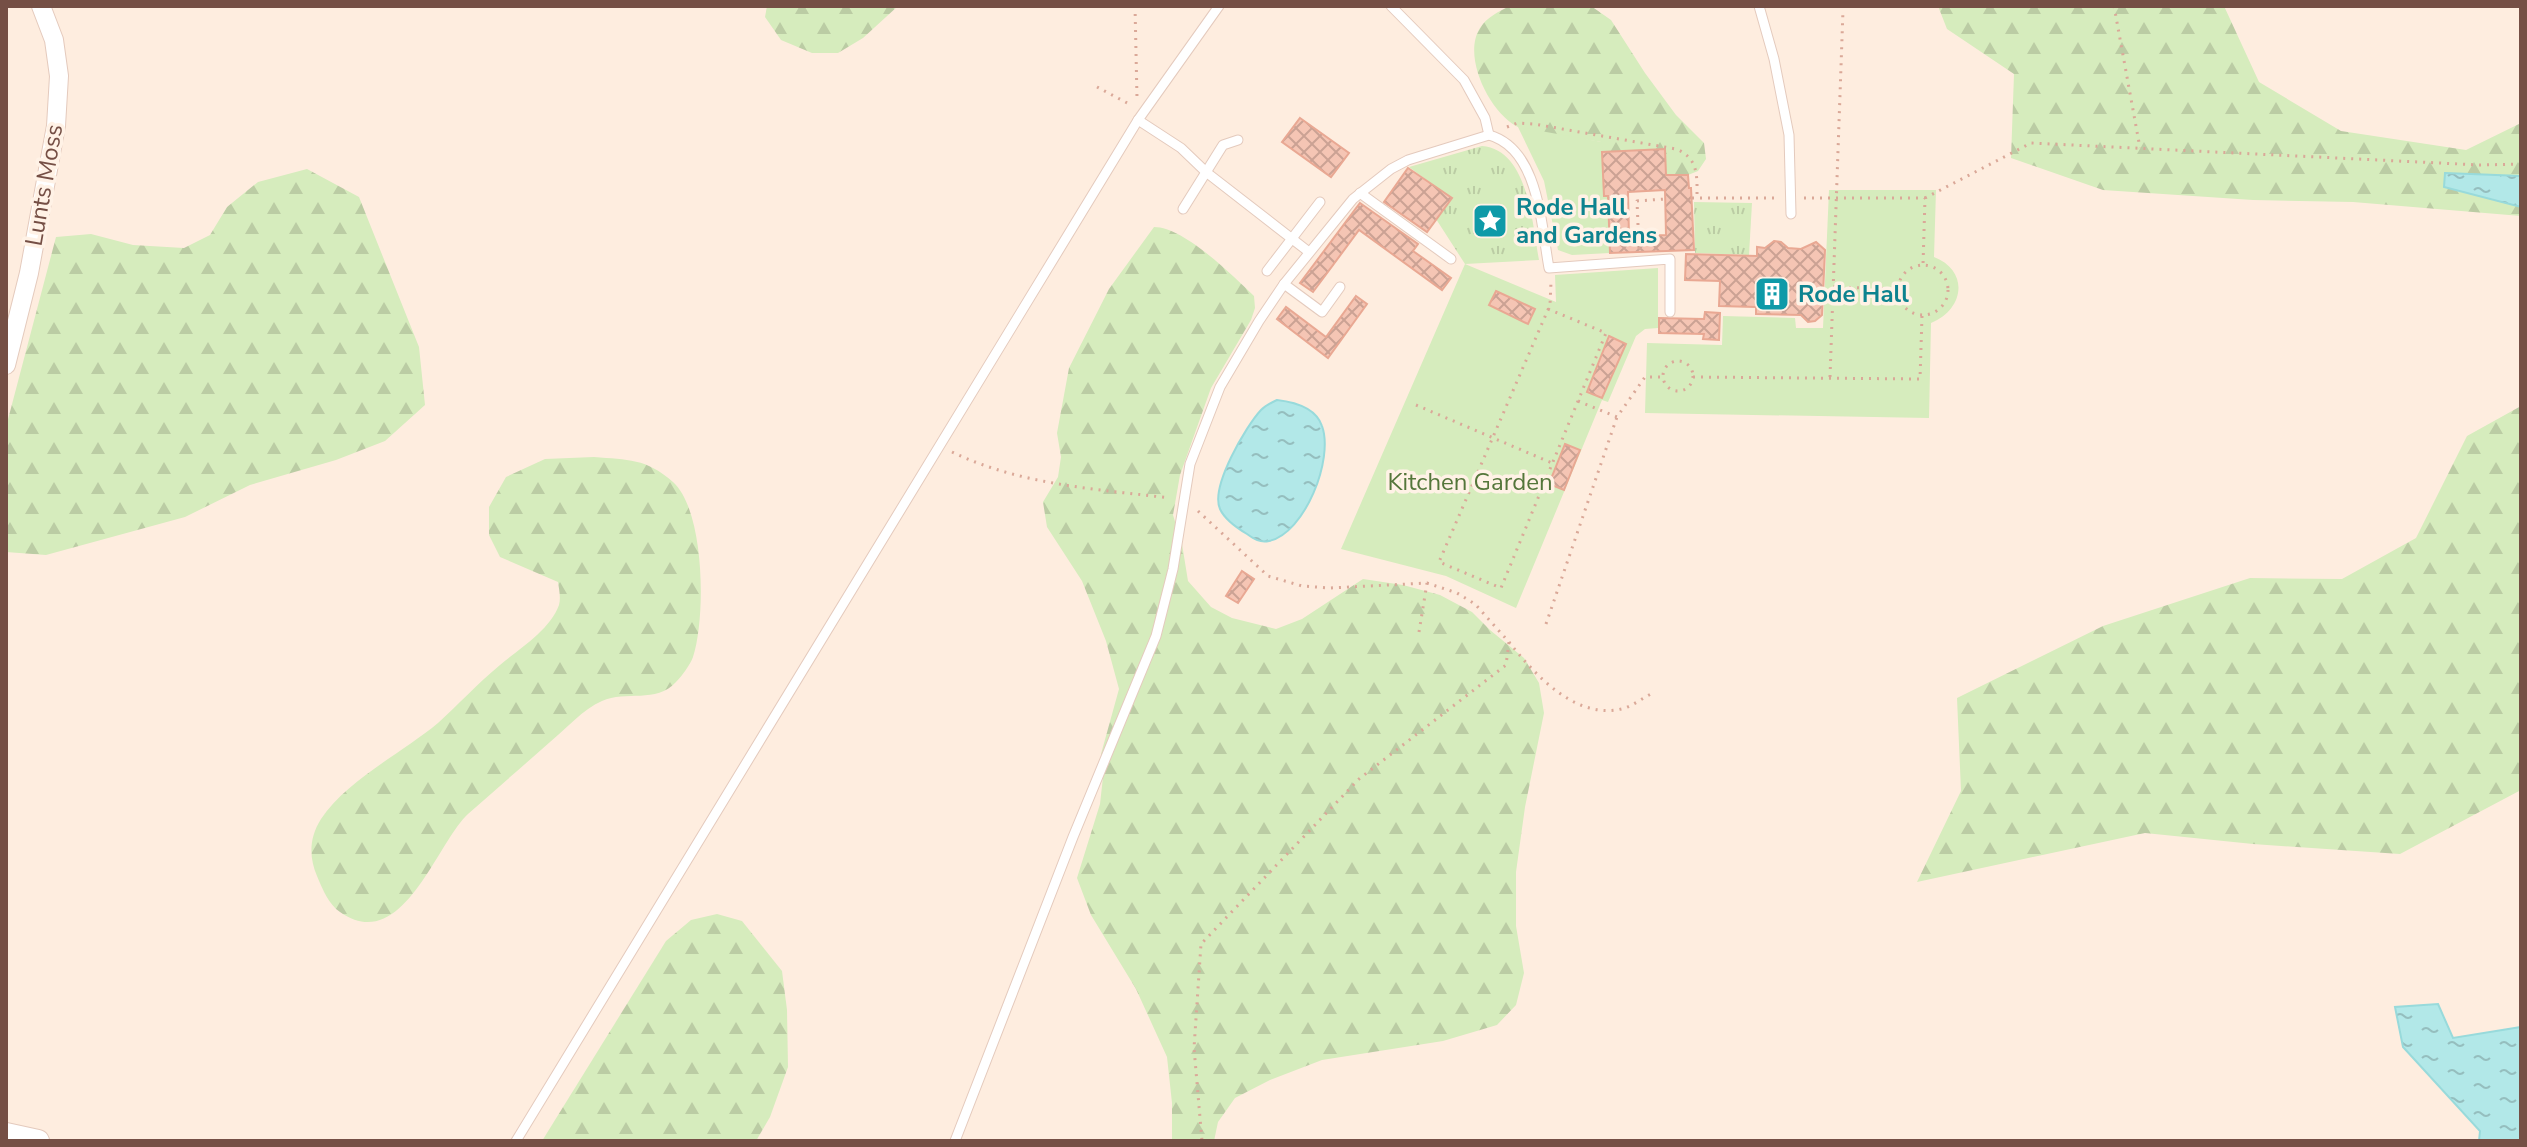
<svg xmlns="http://www.w3.org/2000/svg" width="2527" height="1147" font-family="'Nunito Sans',sans-serif">
<style>
.grass{fill:url(#grass-tufts)}
.forest{fill:url(#forest-firs)}
.garden{fill:#d6ecbd}
.water{fill:url(#water-ripples);stroke:#98dadb;stroke-width:2}
.building{fill:url(#building-cross-hatch);stroke:#e9a893;stroke-width:2;fill-rule:evenodd}
.lines{fill:none;stroke-linecap:round;stroke-linejoin:round}
.service-casing{stroke:#e4cabd;stroke-width:11}
.minor-casing{stroke:#e4cabd;stroke-width:20}
.tertiary-casing{stroke:#e4cabd;stroke-width:24}
.path{stroke:#daa898;stroke-width:3;stroke-dasharray:2 6;stroke-linecap:butt}
.service{stroke:#fff;stroke-width:9}
.minor{stroke:#fff;stroke-width:18}
.tertiary{stroke:#fff;stroke-width:22}
.labels{text-anchor:middle;stroke-width:7;stroke-linejoin:round;paint-order:stroke}
.street-label{font-size:24px;fill:#754f45;stroke:#fff2e6}
.culture-label{font-size:24px;font-weight:bold;fill:#0d838f;stroke:#fff2e6;text-anchor:start}
.park-label{font-size:24px;fill:#54763a;stroke:#fff2e6}
</style>
<defs>
<pattern id="grass-tufts" width="24" height="20" patternUnits="userSpaceOnUse" patternTransform="scale(2)"><rect width="24" height="20" fill="#d6ecbd"/><path d="M3 7l-1-3M5 7V3M7 7l1-3M15 17l-1-3M17 17v-4M19 17l1-3" fill="none" stroke="#bbcca4"/></pattern>
<pattern id="forest-firs" width="22" height="20" patternUnits="userSpaceOnUse" patternTransform="scale(2)"><rect width="22" height="20" fill="#d6ecbd"/><path d="M5 1l3.5 6h-7zM16 11l3.5 6h-7z" fill="#bbcca4"/></pattern>
<pattern id="water-ripples" width="26" height="14" patternUnits="userSpaceOnUse" patternTransform="scale(2)"><rect width="26" height="14" fill="#b2e8e8"/><path d="M2 4q2-2 4 0t4 0M15 11q2-2 4 0t4 0" fill="none" stroke="#95bebe"/></pattern>
<pattern id="building-cross-hatch" width="8" height="8" patternUnits="userSpaceOnUse" patternTransform="scale(2)"><rect width="8" height="8" fill="#f5c5b4"/><path d="M0 0l8 8M0 8l8-8" fill="none" stroke="#cba294"/></pattern>
</defs>
<rect width="100%" height="100%" fill="#feeddf"/>
<g class="grass">
<path d="M1482,146C1529,150 1532,224 1539,260L1465,264L1436,219L1451,198L1409,167Z"/>
<polygon points="1694,202 1752,203 1749,255 1695,253"/>
</g>
<g class="forest">
<polygon points="767,6 898,6 863,38 838,53 812,53 781,40 765,17"/>
<path d="M1510,6H1591L1611,20L1645,73L1676,115L1704,143L1706,159L1698,171L1688,175H1666L1665,149L1602,152L1601,142C1580,138 1532,135 1516,126C1489,111 1462,56 1480,28C1486,18 1499,11 1510,6Z"/>
<polygon points="1938,6 2224,6 2259,82 2341,131 2466,150 2521,123 2521,216 2353,202 2253,200 2103,190 2011,158 2014,74 1947,29"/>
<polygon points="307,169 359,197 419,347 425,405 385,441 336,460 250,485 185,517 46,555 6,552 6,427 56,237 91,234 133,245 184,248 210,235 227,207 258,182"/>
<path d="M1154,227C1184,227 1232,275 1254,296L1255,308L1251,320L1211,388L1180,475L1173,515L1182,544L1188,581L1211,607L1232,618L1276,629L1302,619L1363,579L1403,585L1440,595L1472,612L1490,630L1524,658L1539,683L1544,713L1525,807L1516,872V926L1524,973L1516,1005L1497,1025L1443,1041L1322,1060L1270,1080L1235,1098L1218,1122L1214,1141H1172V1103L1167,1057L1136,989L1091,915L1077,878L1100,804L1103,777L1101,754L1119,689L1106,641L1082,581L1047,527L1043,502L1058,477L1061,457L1057,433L1069,368L1109,289Z"/>
<polygon points="2521,406 2521,790 2400,854 2253,844 2145,833 1917,882 1961,791 1957,698 2103,626 2250,578 2342,579 2416,538 2467,436"/>
<path d="M594,457C628,460 646,458 673,482C705,511 706,617 693,657C690,665 682,676 676,682C656,704 626,690 602,701C583,709 566,729 550,742C523,766 495,790 468,814C436,844 402,956 340,912C329,905 322,888 317,876C309,857 309,838 321,819C347,780 402,753 438,723C459,704 478,683 500,665C519,649 550,630 559,605C561,598 559,589 558,582L500,557L489,535V507L506,477L545,459Z"/>
<polygon points="717,914 742,921 782,971 787,1010 788,1067 770,1117 756,1141 542,1141 666,941 691,920"/>
</g>
<g class="garden">
<polygon points="1518,127 1602,142 1604,196 1608,196 1610,253 1572,255 1558,250 1544,181"/>
<path d="M1829,190H1936L1934,257C1970,271 1964,310 1931,323L1929,418L1645,413L1647,343L1722,345L1723,316L1795,318L1796,328H1823Z"/>
<polygon points="1465,264 1556,302 1555,275 1658,268 1658,328 1645,329 1636,336 1608,402 1602,400 1516,608 1446,576 1341,549"/>
</g>
<g class="water">
<polygon points="2445,173 2521,176 2521,207 2444,187"/>
<path d="M1277,400C1294,402 1316,408 1322,426C1334,459 1305,533 1269,541C1260,543 1254,539 1247,534C1237,528 1225,520 1220,509C1210,487 1246,426 1261,410C1266,405 1271,403 1277,400Z"/>
<polygon points="2438,1004 2453,1038 2521,1027 2521,1141 2479,1141 2480,1131 2403,1047 2395,1007"/>
</g>
<g class="building">
<polygon points="1300,118 1349,153 1331,177 1282,142"/>
<path d="M1665,149L1666,175H1688L1689,188H1691L1694,250L1610,253L1608,196H1604L1602,152ZM1665,190L1666,235L1629,236L1628,192Z"/>
<polygon points="1408,168 1452,198 1427,232 1384,202"/>
<polygon points="1360,203 1418,244 1413,251 1451,278 1442,290 1359,230 1313,292 1300,283"/>
<polygon points="1774,241 1781,242 1788,248 1801,249 1816,242 1825,250 1822,315 1815,321 1808,322 1801,315 1756,314 1756,307 1719,306 1720,281 1685,280 1686,254 1757,256 1757,247 1765,248"/>
<polygon points="1496,291 1535,309 1528,324 1489,305"/>
<polygon points="1356,296 1367,304 1328,358 1277,319 1286,307 1326,337"/>
<polygon points="1705,312 1720,313 1719,340 1703,339 1704,334 1659,333 1659,318 1704,319"/>
<polygon points="1609,336 1626,344 1602,398 1587,392"/>
<polygon points="1565,444 1580,450 1564,490 1549,484"/>
<polygon points="1242,571 1254,579 1238,603 1226,596"/>
</g>
<g class="lines">
<defs>
<g id="service">
<polyline points="1391,6 1464,80 1485,118 1489,135"/>
<polyline points="1759,6 1774,59 1789,135 1791,214"/>
<polyline points="1138,120 1181,148 1206,172 1309,252"/>
<polyline points="1360,193 1451,259"/>
<polyline points="1183,209 1223,145 1238,140"/>
<polyline points="1267,271 1320,202"/>
<polyline points="1284,284 1322,312 1340,287"/>
<polyline points="516,1141 1138,120 1219,6"/>
<path d="M955,1141L1073,837L1156,636L1173,569L1190,464L1220,387L1259,321L1284,284L1353,199L1391,169L1408,160L1489,135C1539,149 1541,225 1549,268L1670,259V312"/>
</g>
<polyline id="minor" points="6,365 29,273 56,126 59,76 54,40 41,6"/>
<polyline id="tertiary" points="6,1134 38,1141"/>
</defs>
<use href="#service" class="service-casing"/>
<use href="#minor" class="minor-casing"/>
<use href="#tertiary" class="tertiary-casing"/>
<g class="path">
<polyline points="1135,6 1137,98"/>
<polyline points="2114,6 2140,148"/>
<polyline points="1097,87 1131,105"/>
<path d="M1507,127L1517,123L1534,124L1676,149C1699,158 1697,177 1697,198"/>
<polyline points="1692,198 1776,198"/>
<polyline points="1804,198 1925,198 1923,265"/>
<polyline points="1925,198 2031,143 2480,165 2521,164"/>
<polyline points="1629,233 1639,233"/>
<polyline points="1639,249 1637,201 1665,199"/>
<circle cx="1923" cy="290" r="25"/>
<polyline points="1833,287 1898,289"/>
<polyline points="1548,309 1606,333 1501,588 1439,562 1550,305 1551,282"/>
<circle cx="1678" cy="376" r="15"/>
<polyline points="1693,377 1920,379 1922,316"/>
<polyline points="1830,377 1843,10"/>
<polyline points="1578,401 1617,417 1645,377 1662,377"/>
<polyline points="1416,405 1552,463"/>
<path d="M952,452C1021,485 1095,489 1170,498"/>
<polyline points="1198,511 1268,576 1302,586 1330,588 1427,583 1457,593 1475,604 1509,642 1506,665 1359,779 1201,944 1194,1048 1202,1141"/>
<polyline points="1546,624 1617,417"/>
<polyline points="1419,632 1427,583"/>
<path d="M1509,642C1535,675 1577,722 1625,708C1634,705 1644,697 1653,693"/>
</g>
<use href="#service" class="service"/>
<use href="#minor" class="minor"/>
<use href="#tertiary" class="tertiary"/>
</g>
<defs>
<symbol id="sight-square" viewBox="-11 -11 22 22"><rect x="-9" y="-9" width="18" height="18" rx="4" fill="#0f9aa8" stroke="#fff2e6"/><path d="M0-6L1.8-2.2L6-1.7L2.9 1.2L3.7 5.4L0 3.3L-3.7 5.4L-2.9 1.2L-6-1.7L-1.8-2.2Z" fill="#fff"/></symbol>
<symbol id="building-square" viewBox="-11 -11 22 22"><rect x="-9" y="-9" width="18" height="18" rx="4" fill="#0f9aa8" stroke="#fff2e6"/><path d="M-4-6H4V6H1V3H-1V6H-4ZM-2.5-4.3h1.7v1.8h-1.7ZM.8-4.3h1.7v1.8H.8ZM-2.5-1h1.7V.8h-1.7ZM.8-1h1.7V.8H.8Z" fill="#fff"/></symbol>
</defs>
<g fill-rule="evenodd">
<use href="#sight-square" x="1470" y="201" width="40" height="40"/>
<use href="#building-square" x="1752" y="274" width="40" height="40"/>
</g>
<g class="labels">
<g class="street-label">
<text transform="translate(44 185) rotate(-80)" y="8">Lunts Moss</text>
</g>
<g class="culture-label">
<text x="1516" y="215">Rode Hall<tspan x="1516" dy="28">and Gardens</tspan></text>
<text x="1798" y="302">Rode Hall</text>
</g>
<g class="park-label">
<text x="1470" y="490">Kitchen Garden</text>
</g>
</g>
<rect width="2527" height="1147" fill="none" stroke="#754f45" stroke-width="16"/>
</svg>
